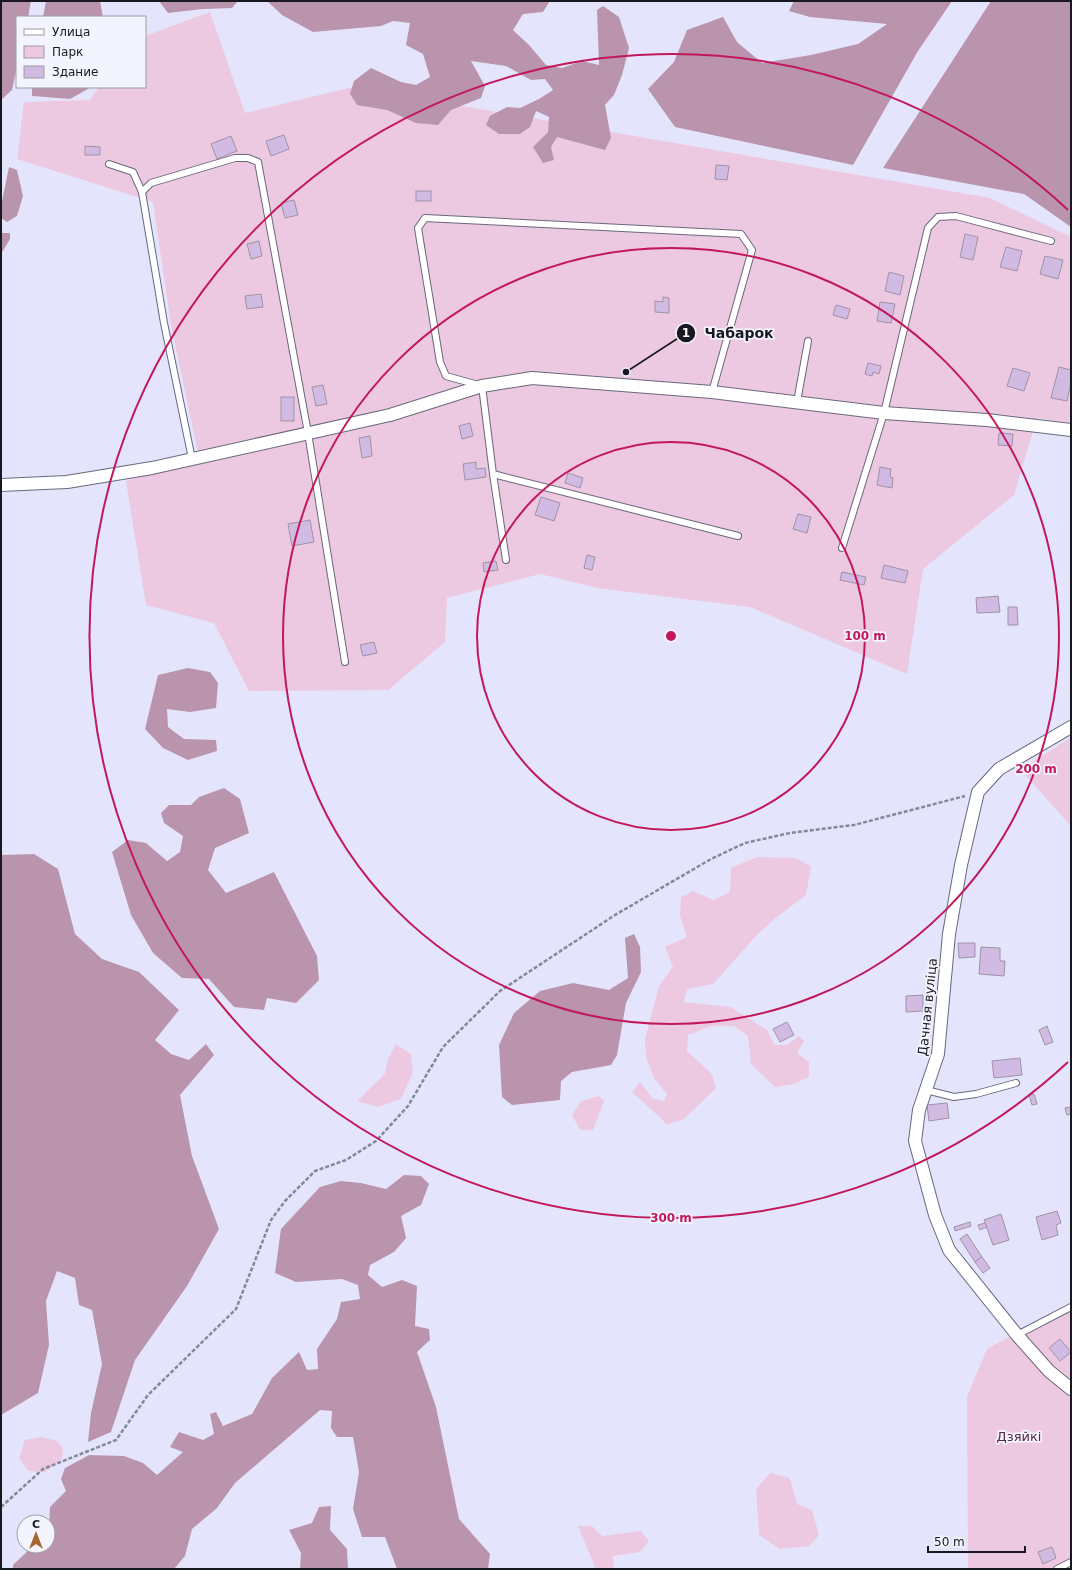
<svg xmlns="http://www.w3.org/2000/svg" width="1072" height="1570" font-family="'DejaVu Sans',sans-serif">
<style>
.green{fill:#edc8e1}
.forest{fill:#ba94ad}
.building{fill:#d2bbe2;stroke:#9e92a7}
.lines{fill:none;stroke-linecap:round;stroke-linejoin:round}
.lane-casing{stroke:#68687d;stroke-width:8}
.street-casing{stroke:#68687d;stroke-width:14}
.path{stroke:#868798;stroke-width:2.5;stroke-dasharray:4 2;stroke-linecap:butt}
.lane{stroke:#fff;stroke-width:6}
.street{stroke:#fff;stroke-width:12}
.ring{fill:none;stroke:#c2185b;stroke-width:2}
.labels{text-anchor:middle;stroke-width:3.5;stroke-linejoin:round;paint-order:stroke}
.street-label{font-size:13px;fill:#181820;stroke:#f3f4fd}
.park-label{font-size:13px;fill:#59284c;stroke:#f3f4fd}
.centre{fill:#c2185b;stroke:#f3f4fd;stroke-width:2}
.ring-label{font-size:12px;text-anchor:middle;font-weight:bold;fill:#c2185b;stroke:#f3f4fd;stroke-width:3.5;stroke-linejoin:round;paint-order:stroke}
.leader{fill:none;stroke:#181820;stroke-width:1.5}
.callout-dot{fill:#181820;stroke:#f3f4fd;stroke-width:1.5}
.mark-label{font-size:12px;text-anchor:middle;font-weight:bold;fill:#fff}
.callout-label{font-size:14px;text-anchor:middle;font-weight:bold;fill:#181820;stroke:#f3f4fd;stroke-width:3.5;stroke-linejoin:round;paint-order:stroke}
</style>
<rect width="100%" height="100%" fill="#e4e5fd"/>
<g class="green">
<polygon points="210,12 245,113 353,87 990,198 1071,237 1071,423 1037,418 1014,495 923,569 907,674 750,607 597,588 540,574 447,598 445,642 388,690 249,691 214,623 146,605 126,481 199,458 171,325 153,202 17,159 24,102 90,100 99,87 145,87 145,36"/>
<polygon points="1071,737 1071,826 1021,770"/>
<polygon points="757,857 795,858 811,866 806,895 773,920 755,937 713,984 687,989 684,1002 730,1007 767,1030 775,1045 787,1045 799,1036 804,1041 797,1053 809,1062 809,1077 794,1084 775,1087 751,1064 748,1036 734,1026 711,1026 688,1035 687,1051 712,1074 716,1088 683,1120 667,1124 632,1092 640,1082 653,1099 664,1101 667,1094 654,1078 646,1057 645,1039 659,986 673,967 665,947 687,937 680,916 681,897 693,891 713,900 730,892 731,868"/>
<polygon points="396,1044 411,1054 413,1072 401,1099 378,1107 357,1101 385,1074 388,1059"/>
<polygon points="599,1096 604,1101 593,1130 580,1130 572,1115 581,1101"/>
<polygon points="1071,1302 1071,1569 968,1569 967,1397 987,1349"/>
<polygon points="41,1437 57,1441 63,1448 62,1459 45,1472 28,1471 19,1458 25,1440"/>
<polygon points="770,1473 790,1478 797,1504 812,1510 819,1535 810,1546 780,1549 759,1535 756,1489"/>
<polygon points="578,1526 592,1526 602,1536 641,1531 649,1541 640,1552 613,1556 614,1569 596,1569"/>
</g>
<g class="forest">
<polygon points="1,1 31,1 28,17 17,17 17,66 12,90 1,100"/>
<polygon points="46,1 100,1 103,17 43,17"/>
<polygon points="159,1 238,1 232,8 203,9 168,13"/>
<polygon points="267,1 550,1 543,12 523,14 513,30 529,45 546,65 562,68 582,61 599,65 597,10 603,6 619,17 629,48 622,75 614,95 605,105 611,138 605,150 557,137 551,147 554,160 543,163 533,147 548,132 549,117 536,111 530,127 520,134 499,134 486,125 490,116 507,107 520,108 539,99 553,90 545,79 531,80 506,66 471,61 485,86 481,98 451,110 438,125 416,123 387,110 357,105 350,94 354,81 371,68 401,82 416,85 430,77 423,54 406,45 410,23 393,21 381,26 313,32 282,15"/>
<polygon points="794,1 952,1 918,51 853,165 675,127 648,89 674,62 687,30 723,17 737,42 762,63 811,55 858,44 887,24 810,17 789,11"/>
<polygon points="991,1 1071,1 1071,227 1024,194 883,168"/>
<polygon points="32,87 89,87 88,89 70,99 32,96"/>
<polygon points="9,167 17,170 23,196 17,216 7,222 1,218 1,206"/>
<polygon points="1,233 10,233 10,239 1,254"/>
<polygon points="188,668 210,672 218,683 216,708 190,712 167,709 168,727 184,739 216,740 217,751 188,760 163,748 145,729 158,675"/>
<polygon points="224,788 240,799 249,833 215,848 208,870 226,893 274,872 317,956 319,980 296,1003 267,998 264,1010 234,1007 209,979 182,978 153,953 131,915 112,852 128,840 146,843 167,861 180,852 183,836 164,823 161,813 169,805 191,805 199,797"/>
<polygon points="34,854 58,869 75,934 102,959 139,972 179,1010 155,1040 171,1054 189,1060 206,1044 214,1055 180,1095 192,1156 219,1229 187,1286 135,1360 111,1432 88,1442 91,1413 102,1364 92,1310 79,1305 75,1278 57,1271 46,1301 49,1345 38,1393 1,1415 1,855"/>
<polygon points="634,934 640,947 641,972 626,1003 617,1055 611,1065 572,1072 561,1081 560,1100 512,1105 502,1097 499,1045 514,1013 540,991 573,983 609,990 628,978 625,938"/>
<polygon points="404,1175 421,1176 429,1184 421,1205 401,1216 406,1238 394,1252 370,1265 368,1275 382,1287 402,1280 417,1286 415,1326 429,1329 430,1340 417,1352 436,1407 459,1519 490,1554 488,1569 397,1569 385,1537 362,1537 353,1509 359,1472 353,1437 337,1437 331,1428 332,1411 320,1410 235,1483 217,1508 192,1529 185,1556 174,1569 13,1569 13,1565 33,1546 48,1546 50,1507 66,1491 61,1479 65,1468 89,1455 124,1456 143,1463 157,1475 183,1452 170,1447 179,1432 203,1440 214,1434 210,1414 216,1412 223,1426 252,1414 272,1378 299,1352 307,1370 318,1369 317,1349 337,1319 341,1302 360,1299 358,1285 342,1279 296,1282 275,1273 281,1229 320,1187 341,1181 361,1183 386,1189"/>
<polygon points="331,1506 330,1530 347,1549 348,1569 300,1569 301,1553 289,1530 312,1523 319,1507"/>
</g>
<g class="building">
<polygon points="284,135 289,149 271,156 266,141"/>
<polygon points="231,136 237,151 217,159 211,144"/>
<polygon points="85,146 100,147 100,155 85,155"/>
<polygon points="716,165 729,166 727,180 715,179"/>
<rect x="416" y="191" width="15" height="10"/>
<polygon points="294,200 298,215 285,218 281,203"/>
<polygon points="965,234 978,237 973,260 960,257"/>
<polygon points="259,241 262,256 251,259 247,244"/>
<polygon points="1006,247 1022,251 1017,271 1000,267"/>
<polygon points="1045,256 1063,260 1058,279 1040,274"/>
<polygon points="889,272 904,276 900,295 885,291"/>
<polygon points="261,294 263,307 247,309 245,296"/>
<polygon points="663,297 669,298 669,313 655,312 655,301 663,302"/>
<polygon points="880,302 895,304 891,323 877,321"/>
<polygon points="836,305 850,309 847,319 833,315"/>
<polygon points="868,363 881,366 879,374 873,372 872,376 865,374"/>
<polygon points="1059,367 1071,370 1071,383 1067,401 1051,398"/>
<polygon points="1013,368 1030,373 1024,391 1007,386"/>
<polygon points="323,385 327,404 316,406 312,387"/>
<rect x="281" y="397" width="13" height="24"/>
<polygon points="470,423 473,436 462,439 459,426"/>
<polygon points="999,433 1013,434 1012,446 998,445"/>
<polygon points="370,436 372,456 362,458 359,438"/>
<polygon points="476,462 476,469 485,468 486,477 465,480 463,464"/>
<polygon points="880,467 891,469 890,477 893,478 892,488 877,485"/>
<polygon points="568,473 583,478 580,488 565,483"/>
<polygon points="541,497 560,503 554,521 535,515"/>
<polygon points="798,514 811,517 807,533 793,529"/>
<polygon points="310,520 314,542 292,546 288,524"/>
<polygon points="587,555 595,557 592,570 584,568"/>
<polygon points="496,561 498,570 484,572 483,563"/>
<polygon points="884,565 908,571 905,583 881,578"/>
<polygon points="842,572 866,577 864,585 840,580"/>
<polygon points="998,596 1000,612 977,613 976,598"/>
<polygon points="1008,607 1017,607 1018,625 1008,625"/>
<polygon points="374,642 377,653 363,656 360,645"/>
<polygon points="958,943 975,943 975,957 959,958"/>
<polygon points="981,947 1000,948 1000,961 1005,961 1004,976 979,974"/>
<polygon points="923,995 923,1011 906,1012 906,996"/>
<polygon points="787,1022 794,1035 780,1042 773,1029"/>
<polygon points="1047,1026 1053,1042 1045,1045 1039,1030"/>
<polygon points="1020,1058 1022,1075 994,1078 992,1061"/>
<polygon points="1034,1094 1037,1104 1032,1105 1029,1095"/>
<polygon points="947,1103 949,1118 929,1121 927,1105"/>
<polygon points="1071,1107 1071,1114 1067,1115 1065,1108"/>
<polygon points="1057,1211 1061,1223 1056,1225 1058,1235 1042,1240 1036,1217"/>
<polygon points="1001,1214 1009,1240 993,1245 984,1220"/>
<polygon points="970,1222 971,1226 955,1231 954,1227"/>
<polygon points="985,1223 987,1227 980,1230 978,1225"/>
<polygon points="967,1234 982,1257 975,1262 960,1239"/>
<polygon points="982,1257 990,1268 983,1273 975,1262"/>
<polygon points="1060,1339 1071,1352 1060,1361 1049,1348"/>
<polygon points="1052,1547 1056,1558 1043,1564 1038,1552"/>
</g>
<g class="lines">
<defs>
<g id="lane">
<polyline points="109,164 133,172 142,192"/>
<polyline points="712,392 752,250 741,234 425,218 418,228 440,362 446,376 482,386 493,474 738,536"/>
<polyline points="797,402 808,341"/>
<polyline points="192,459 164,323 142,192 151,183 235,158 248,158 258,162 308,433 345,662"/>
<polyline points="493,474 506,560"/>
<polyline points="842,548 884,413 928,228 938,217 956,216 1051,241"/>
<polyline points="926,1090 954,1097 976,1094 1016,1083"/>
<polyline points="1017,1335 1071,1307"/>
<polyline points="1057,1569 1071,1562"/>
</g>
<g id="street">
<polyline points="1,485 67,482 152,468 390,415 482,386 532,378 712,392 884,413 987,420 1071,430"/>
<polyline points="1071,727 999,769 978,792 961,865 949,934 938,1054 919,1110 915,1141 935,1215 949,1250 1017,1335 1049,1371 1071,1389"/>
</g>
</defs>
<use href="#lane" class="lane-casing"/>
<use href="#street" class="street-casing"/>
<polyline class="path" points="1,1507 43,1469 116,1440 148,1395 236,1309 271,1220 285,1201 315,1171 346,1160 376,1141 408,1106 443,1047 500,991 615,915 711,859 745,843 790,833 854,825 965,796"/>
<use href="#lane" class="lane"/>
<use href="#street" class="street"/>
</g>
<g class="ring">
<circle cx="671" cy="636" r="194"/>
<circle cx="671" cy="636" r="388"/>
<path d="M1068 1062A582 582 0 1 1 1068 210"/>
</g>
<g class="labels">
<g class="street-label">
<text transform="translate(927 1007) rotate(-84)" y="5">Дачная вуліца</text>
</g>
<g class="park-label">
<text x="1019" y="1441">Дзяйкі</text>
</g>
</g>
<circle cx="671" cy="636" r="6" class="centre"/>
<g class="ring-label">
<text x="865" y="640">100 m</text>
<text x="1036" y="773">200 m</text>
<text x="671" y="1222">300 m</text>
</g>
<path class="leader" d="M626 372L686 333"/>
<g class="callout-dot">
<circle cx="626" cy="372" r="4"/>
<circle cx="686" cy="333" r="10"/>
</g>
<g class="mark-label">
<text x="686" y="337">1</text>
</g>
<g class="callout-label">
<text x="739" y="338">Чабарок</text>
</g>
<rect width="1072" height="1570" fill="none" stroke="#181820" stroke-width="4"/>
<rect x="16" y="16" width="130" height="72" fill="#f3f4fd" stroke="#9b9ca5"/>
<rect x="24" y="29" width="20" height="6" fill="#ffffff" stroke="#9b9ca5"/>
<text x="52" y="36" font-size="12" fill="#181820">Улица</text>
<rect x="24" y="46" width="20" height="12" fill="#edc8e1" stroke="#9b9ca5"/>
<text x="52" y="56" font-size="12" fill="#181820">Парк</text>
<rect x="24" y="66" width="20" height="12" fill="#d2bbe2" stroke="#9b9ca5"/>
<text x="52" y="76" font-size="12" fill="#181820">Здание</text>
<g transform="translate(36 1534)"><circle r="19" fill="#f3f4fd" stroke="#9b9ca5"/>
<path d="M0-3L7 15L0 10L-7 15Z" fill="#a6672e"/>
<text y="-6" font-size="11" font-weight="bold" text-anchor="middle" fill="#181820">С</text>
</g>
<path d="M928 1546v6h97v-6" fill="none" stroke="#181820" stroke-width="2"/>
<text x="934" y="1546" font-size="12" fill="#181820" stroke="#f3f4fd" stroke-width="3" paint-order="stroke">50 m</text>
</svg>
